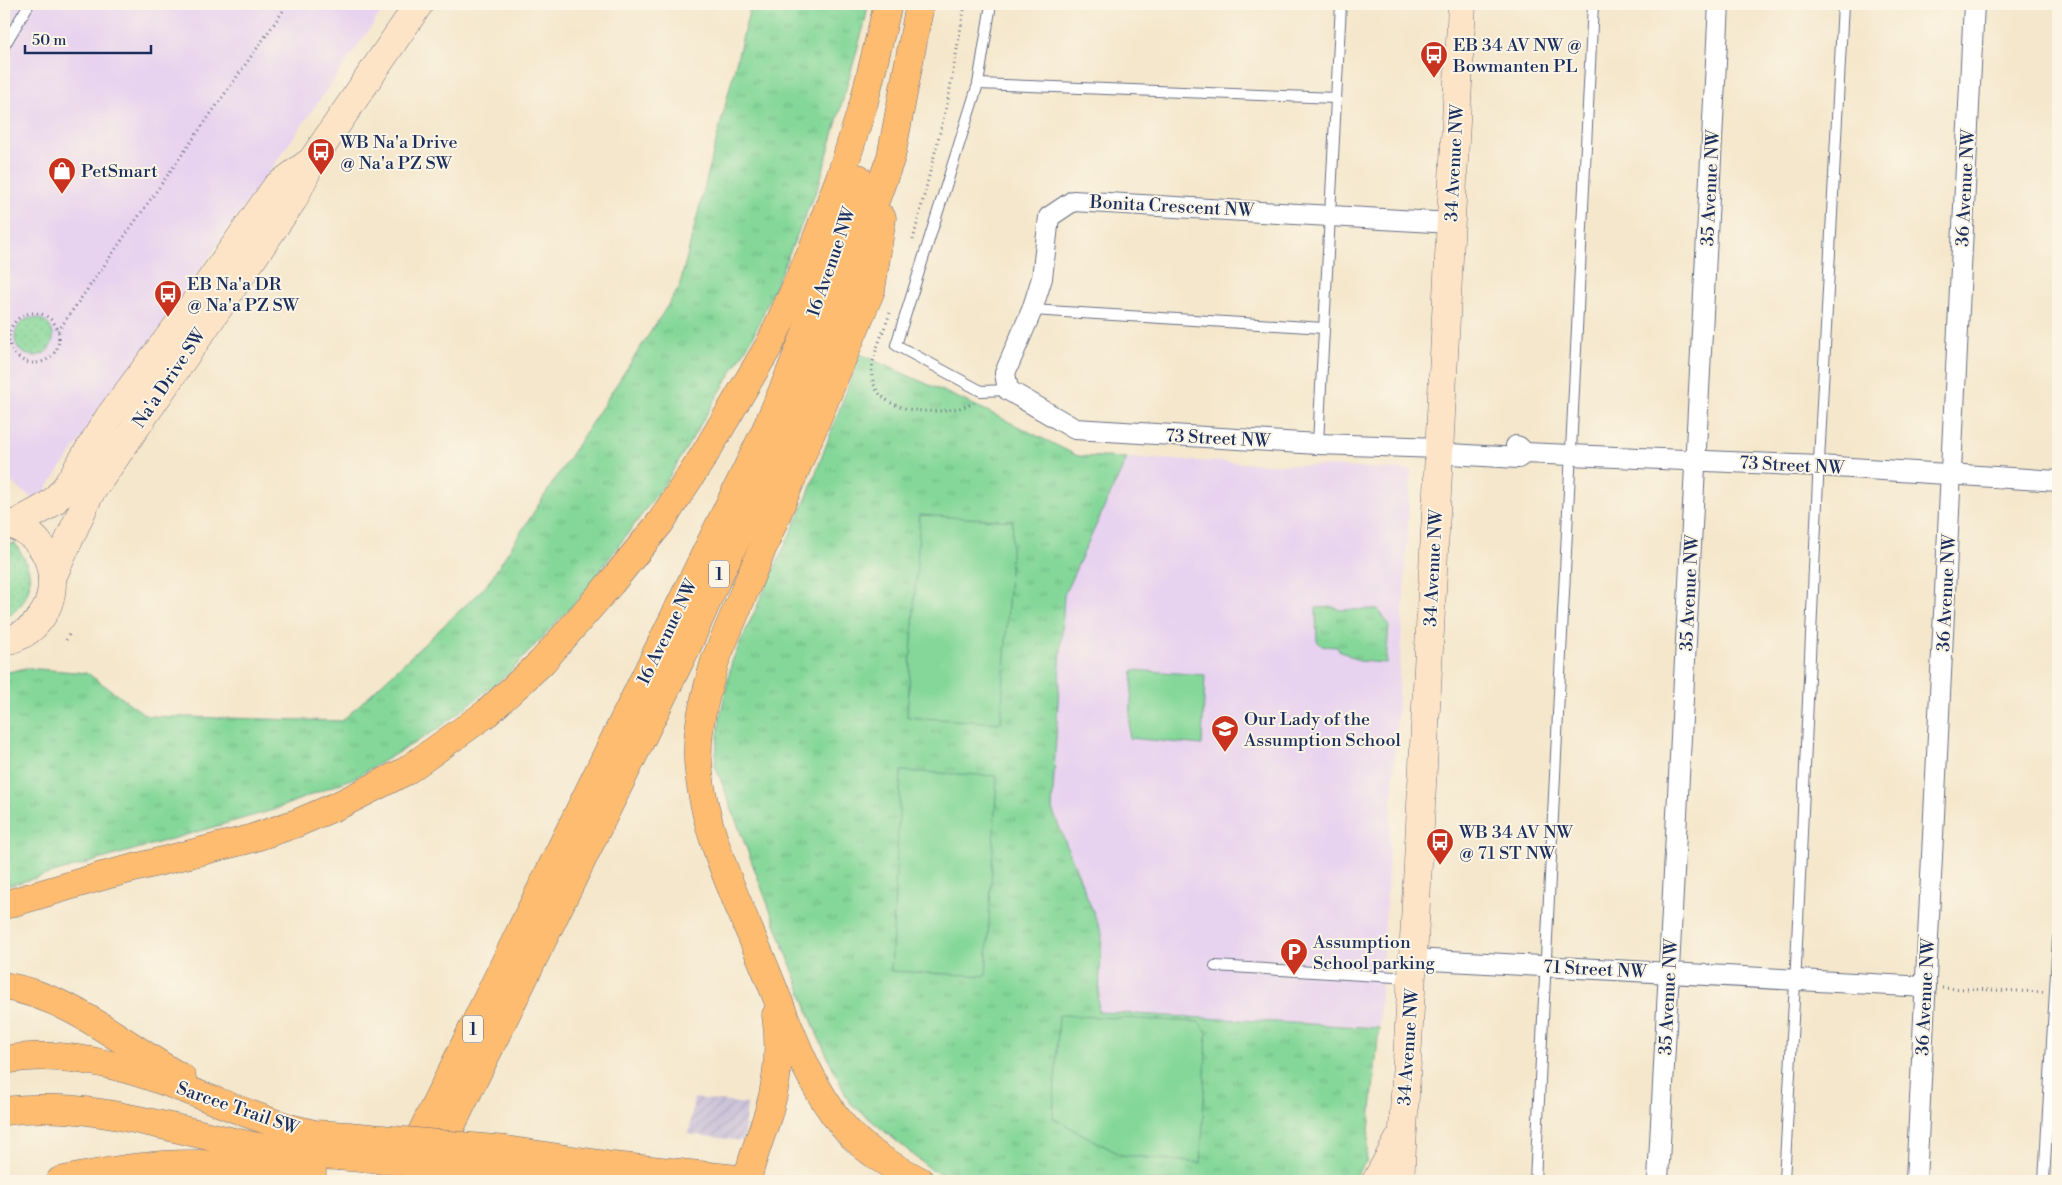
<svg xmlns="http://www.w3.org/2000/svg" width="2062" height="1185" font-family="'Libre Bodoni',serif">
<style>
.built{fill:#e7d2ef}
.industrial{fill:url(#industrial-furrows)}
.grass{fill:url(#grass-dots);stroke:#50837c}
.park{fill:url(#park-tufts);stroke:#50837c}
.pitch{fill:#84d799;stroke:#50837c}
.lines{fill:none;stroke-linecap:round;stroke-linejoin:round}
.lane-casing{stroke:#676f84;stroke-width:12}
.street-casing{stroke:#676f84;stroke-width:22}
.secondary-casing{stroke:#676f84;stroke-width:29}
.highway-casing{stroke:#676f84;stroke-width:29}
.path{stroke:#676f84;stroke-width:3;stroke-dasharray:1 4;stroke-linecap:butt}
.lane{stroke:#fff;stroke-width:10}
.street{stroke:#fff;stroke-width:20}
.secondary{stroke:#fee4c6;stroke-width:28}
.highway{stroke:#fdbc70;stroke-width:28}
.highway-bridge-casing{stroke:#676f84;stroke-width:29;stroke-linecap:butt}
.highway-bridge{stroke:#fdbc70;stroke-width:28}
.labels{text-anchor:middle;stroke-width:4;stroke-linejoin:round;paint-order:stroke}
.shield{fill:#fcf5e5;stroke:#5e6a86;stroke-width:1}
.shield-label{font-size:16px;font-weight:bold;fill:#1b2f5e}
.poi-label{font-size:18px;fill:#1b2f5e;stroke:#fcf5e5;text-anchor:start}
.street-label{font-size:18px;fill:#1b2f5e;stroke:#fcf5e5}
</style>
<defs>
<pattern id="industrial-furrows" width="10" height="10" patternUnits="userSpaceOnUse" patternTransform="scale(1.25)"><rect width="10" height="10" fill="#c8bfd8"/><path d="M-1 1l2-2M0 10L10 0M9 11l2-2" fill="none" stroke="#aba4bc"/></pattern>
<pattern id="grass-dots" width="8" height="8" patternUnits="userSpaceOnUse" patternTransform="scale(1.25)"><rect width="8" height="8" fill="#84d799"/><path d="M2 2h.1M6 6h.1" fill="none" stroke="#71b986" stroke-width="1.8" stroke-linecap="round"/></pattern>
<pattern id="park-tufts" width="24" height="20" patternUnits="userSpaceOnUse" patternTransform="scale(1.25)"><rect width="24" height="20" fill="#84d799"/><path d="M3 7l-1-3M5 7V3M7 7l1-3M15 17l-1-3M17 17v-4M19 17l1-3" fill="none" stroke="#71b986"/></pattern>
</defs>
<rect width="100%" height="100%" fill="#fcf5e5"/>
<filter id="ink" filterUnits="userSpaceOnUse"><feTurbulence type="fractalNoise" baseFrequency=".02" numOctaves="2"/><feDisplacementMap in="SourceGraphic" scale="10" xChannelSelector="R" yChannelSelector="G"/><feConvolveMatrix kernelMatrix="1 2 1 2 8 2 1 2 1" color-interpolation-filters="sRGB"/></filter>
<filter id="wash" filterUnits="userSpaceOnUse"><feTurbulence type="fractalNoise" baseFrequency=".0096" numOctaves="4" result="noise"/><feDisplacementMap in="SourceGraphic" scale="20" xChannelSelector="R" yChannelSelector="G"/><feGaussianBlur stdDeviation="1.12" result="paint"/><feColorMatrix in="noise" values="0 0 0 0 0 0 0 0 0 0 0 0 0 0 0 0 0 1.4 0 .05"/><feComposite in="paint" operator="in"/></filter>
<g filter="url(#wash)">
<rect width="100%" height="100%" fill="#f4e7cc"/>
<g class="built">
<polygon points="4,4 387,4 37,502 4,477"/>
<polygon points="1127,458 1411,470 1379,1028 1098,1012 1102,934 1052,809 1064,595"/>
</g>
<polygon class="industrial" points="694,1098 747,1104 743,1141 689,1134"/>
<g class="grass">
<circle cx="34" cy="337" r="19"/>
<path d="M15,543C19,551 26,559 28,568C34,587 23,611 4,617V545Z"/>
</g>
<g class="park">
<polygon points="751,4 868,4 865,22 819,184 753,337 666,482 582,595 510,672 438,729 356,777 273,810 4,887 4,673 26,668 87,673 147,716 342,721 486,586 679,288"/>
<polygon points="860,354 985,410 1078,456 1127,458 1064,595 1052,809 1102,934 1098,1012 1379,1028 1366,1162 1351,1181 964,1181 933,1171 849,1102 817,1034 715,765 720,717 732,661 807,497"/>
<polygon points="1333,607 1340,610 1378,609 1389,625 1386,663 1359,661 1339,650 1337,647 1322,646 1317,641 1316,608"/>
</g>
<g class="pitch">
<polygon points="920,515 1013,521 1001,723 907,717"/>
<polygon points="1133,670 1205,675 1202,745 1129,738"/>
<polygon points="901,771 997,776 986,976 891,971"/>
<polygon points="1059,1015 1199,1022 1207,1032 1201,1163 1121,1155 1053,1118"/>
</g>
</g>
<g filter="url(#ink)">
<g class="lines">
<defs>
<g id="lane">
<polyline points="991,4 978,84 896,345 981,391 1008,390"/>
<polyline points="4,46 29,4"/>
<polyline points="978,84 1336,98"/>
<polyline points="1032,310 1324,328"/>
<polyline points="1318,444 1341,4"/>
<polyline points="1215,966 1411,978"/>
<polyline points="1535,1181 1593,4"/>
<polyline points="1784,1181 1796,965 1818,480 1843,4"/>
<polyline points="2044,1181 2058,938"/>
</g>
<g id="street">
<polyline points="1451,223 1073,201 1049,217 1042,278 1032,310 1005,373 1008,390 1075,429 1318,444 1440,448 1450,454 1518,458 1525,453"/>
<polyline points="1516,446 1519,447 1525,453 1819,466 2058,481"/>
<polyline points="1413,959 1926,987"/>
<polyline points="1658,1181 1719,4"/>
<polyline points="1916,1181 1974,4"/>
</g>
<g id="secondary">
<path d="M4,523C68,535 68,628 4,641"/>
<polyline points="13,525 44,508 54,501 66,487 109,417 191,308 276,187 310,162"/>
<polyline points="52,578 89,495 293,200 313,159 419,4"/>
<polyline points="1376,1181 1399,1139"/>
<polyline points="1400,1181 1415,922 1462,4"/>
</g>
<g id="highway">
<path d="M882,218L871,290L715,661C706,694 696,726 698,761C703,834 738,902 765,968C788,1023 806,1082 844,1127C864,1151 893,1167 920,1181"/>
<polyline points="4,905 106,875 250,839 297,823 339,805 406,771 487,713 542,662 611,583 660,523 703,457 770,344 812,251 842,172 864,102 888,4"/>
<path d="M4,986C72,997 124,1045 182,1078"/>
<path d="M4,1060C103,1041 198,1100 290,1128L315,1134L348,1136"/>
<path d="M4,1111C121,1096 222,1154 338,1156"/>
<polyline points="506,1150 613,1166 747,1180"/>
<polyline points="497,1170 587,1181"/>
<path d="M60,1181C105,1171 154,1163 200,1164C237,1165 275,1170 312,1172"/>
<path d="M398,1181L763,436C801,352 832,266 858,178"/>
<polyline points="424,1181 690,640 715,583 800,407 891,157 920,4"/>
<path d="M747,1181C752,1157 762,1134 769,1111C778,1079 781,1048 776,1015"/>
</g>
</defs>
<use href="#lane" class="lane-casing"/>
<use href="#street" class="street-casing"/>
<use href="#secondary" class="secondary-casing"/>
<use href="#highway" class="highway-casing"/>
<g class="path">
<polyline points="913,240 948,100 965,4"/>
<path d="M890,313C885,329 870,358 872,376C877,418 946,416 974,403"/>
<circle cx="34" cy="338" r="25"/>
<polyline points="58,331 288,4"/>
<polyline points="66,640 70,633"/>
<polyline points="1942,988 2043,992"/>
</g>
<use href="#lane" class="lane"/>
<use href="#street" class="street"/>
<use href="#secondary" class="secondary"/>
<use href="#highway" class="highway"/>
<defs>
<g id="highway-bridge">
<polyline points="348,1136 506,1150"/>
<polyline points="338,1156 497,1170"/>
</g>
</defs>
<use href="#highway-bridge" class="highway-bridge-casing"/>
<use href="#highway-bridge" class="highway-bridge"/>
</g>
</g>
<defs>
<symbol id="bus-pin" viewBox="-11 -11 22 30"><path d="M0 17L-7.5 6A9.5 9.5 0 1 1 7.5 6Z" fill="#c8321e" stroke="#fcf5e5"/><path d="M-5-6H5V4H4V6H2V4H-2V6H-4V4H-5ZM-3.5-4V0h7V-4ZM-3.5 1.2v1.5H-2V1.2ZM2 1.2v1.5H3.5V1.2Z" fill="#fff"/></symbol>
<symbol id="shop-pin" viewBox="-11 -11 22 30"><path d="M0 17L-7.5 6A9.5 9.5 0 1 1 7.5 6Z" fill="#c8321e" stroke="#fcf5e5"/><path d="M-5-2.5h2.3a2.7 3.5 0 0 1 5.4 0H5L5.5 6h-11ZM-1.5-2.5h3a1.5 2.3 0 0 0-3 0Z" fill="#fff"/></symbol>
<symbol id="school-pin" viewBox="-11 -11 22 30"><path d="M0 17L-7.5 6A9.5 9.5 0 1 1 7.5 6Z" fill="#c8321e" stroke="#fcf5e5"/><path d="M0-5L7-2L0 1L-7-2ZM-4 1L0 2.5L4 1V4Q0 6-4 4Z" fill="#fff"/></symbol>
<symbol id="parking-pin" viewBox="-11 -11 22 30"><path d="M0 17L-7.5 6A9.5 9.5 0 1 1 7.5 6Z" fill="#c8321e" stroke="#fcf5e5"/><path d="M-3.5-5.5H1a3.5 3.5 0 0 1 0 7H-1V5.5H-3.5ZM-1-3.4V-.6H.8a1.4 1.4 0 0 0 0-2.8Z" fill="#fff"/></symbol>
</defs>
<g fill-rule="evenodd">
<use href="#bus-pin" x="1418" y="39" width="32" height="43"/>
<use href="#bus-pin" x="305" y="136" width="32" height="43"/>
<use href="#shop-pin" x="46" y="155" width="32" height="43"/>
<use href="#bus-pin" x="152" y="278" width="32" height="43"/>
<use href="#school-pin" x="1209" y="713" width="32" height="43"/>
<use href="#bus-pin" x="1424" y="826" width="32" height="43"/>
<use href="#parking-pin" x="1278" y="936" width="32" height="43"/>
</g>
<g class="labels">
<g class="shield">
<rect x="709" y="560.5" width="20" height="27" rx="4"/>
<rect x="463" y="1015.5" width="20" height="27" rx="4"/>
</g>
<g class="shield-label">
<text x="719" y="580">1</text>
<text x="473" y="1035">1</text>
</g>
<g class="poi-label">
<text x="1453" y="51">EB 34 AV NW @<tspan x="1453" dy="21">Bowmanten PL</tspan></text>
<text x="340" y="148">WB Na'a Drive<tspan x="340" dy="21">@ Na'a PZ SW</tspan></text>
<text x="81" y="177">PetSmart</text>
<text x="187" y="290">EB Na'a DR<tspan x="187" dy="21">@ Na'a PZ SW</tspan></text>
<text x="1244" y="725">Our Lady of the<tspan x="1244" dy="21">Assumption School</tspan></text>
<text x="1459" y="838">WB 34 AV NW<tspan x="1459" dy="21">@ 71 ST NW</tspan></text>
<text x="1313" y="948">Assumption<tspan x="1313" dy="21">School parking</tspan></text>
</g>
<g class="street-label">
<text transform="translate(1454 163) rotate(-87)" y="6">34 Avenue NW</text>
<text transform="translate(1710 188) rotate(-87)" y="6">35 Avenue NW</text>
<text transform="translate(1965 188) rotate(-87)" y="6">36 Avenue NW</text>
<text transform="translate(1172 206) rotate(3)" y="6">Bonita Crescent NW</text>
<text transform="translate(831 262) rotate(-71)" y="6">16 Avenue NW</text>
<text transform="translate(169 378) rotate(-56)" y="6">Na'a Drive SW</text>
<text transform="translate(1218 438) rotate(3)" y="6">73 Street NW</text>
<text transform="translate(1792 465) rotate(3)" y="6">73 Street NW</text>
<text transform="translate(1433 568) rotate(-87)" y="6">34 Avenue NW</text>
<text transform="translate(1689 593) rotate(-87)" y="6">35 Avenue NW</text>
<text transform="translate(1946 593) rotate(-87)" y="6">36 Avenue NW</text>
<text transform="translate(667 632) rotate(-64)" y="6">16 Avenue NW</text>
<text transform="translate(1595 969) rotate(3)" y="6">71 Street NW</text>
<text transform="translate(1668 997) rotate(-87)" y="6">35 Avenue NW</text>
<text transform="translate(1925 997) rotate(-87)" y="6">36 Avenue NW</text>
<text transform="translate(1408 1047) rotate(-86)" y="6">34 Avenue NW</text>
<text transform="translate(238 1108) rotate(19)" y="6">Sarcee Trail SW</text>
</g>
</g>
<rect width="2062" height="1185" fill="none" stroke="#fcf5e5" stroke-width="20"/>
<path d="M25 45v8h126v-8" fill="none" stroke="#1b2f5e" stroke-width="2.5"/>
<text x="32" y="45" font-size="15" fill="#1b2f5e" stroke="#fcf5e5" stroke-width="4" paint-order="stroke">50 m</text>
</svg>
